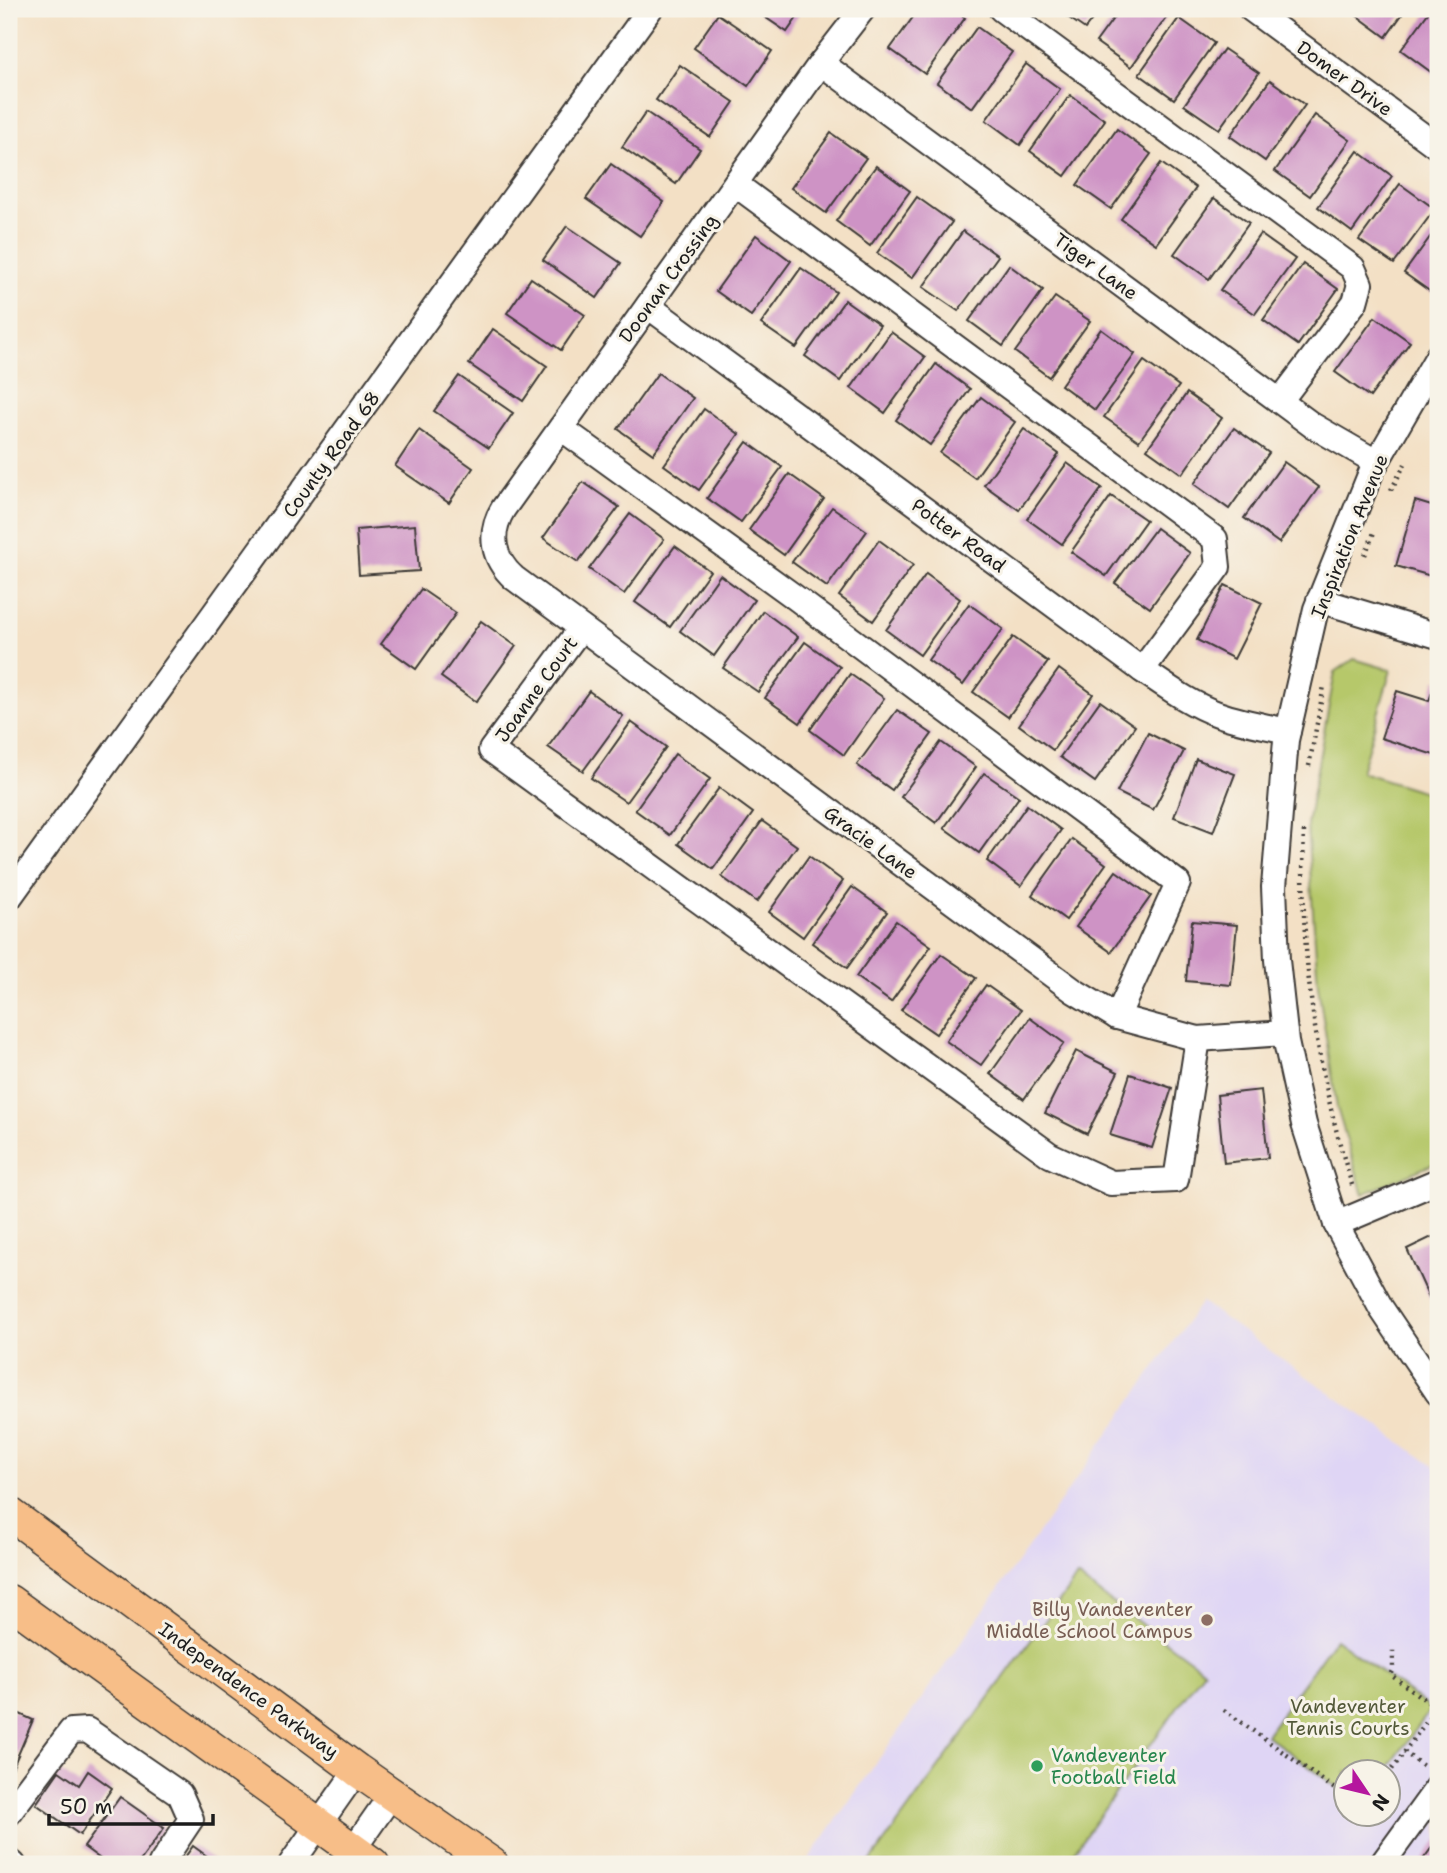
<svg xmlns="http://www.w3.org/2000/svg" width="1447" height="1873" font-family="'Shantell Sans',sans-serif">
<style>
.built{fill:#dfd5f5;fill-rule:evenodd}
.green{fill:#b6c86b;stroke:#697244;stroke-width:2}
.building{fill:#ce93c5}
.lines{fill:none;stroke-linecap:round;stroke-linejoin:round}
.minor-casing{stroke:#3c3935;stroke-width:28}
.major-casing{stroke:#3c3935;stroke-width:35}
.path{stroke:#3c3935;stroke-width:4.5;stroke-dasharray:2 5;stroke-linecap:butt}
.minor{stroke:#fff;stroke-width:24}
.major{stroke:#f7be88;stroke-width:32}
.education-dot{fill:#8d6e63;stroke:#f7f3e8;stroke-width:2.5}
.leisure-dot{fill:#2e9e5b;stroke:#f7f3e8;stroke-width:2.5}
.labels{text-anchor:middle;stroke-width:6;stroke-linejoin:round;paint-order:stroke}
.street-label{font-size:19px;fill:#1c1c1c;stroke:#f7f3e8}
.education-label{font-size:19px;fill:#785e54;stroke:#f7f3e8;text-anchor:end}
.park-label{font-size:19px;fill:#525838;stroke:#f7f3e8}
.leisure-label{font-size:19px;fill:#27864d;stroke:#f7f3e8;text-anchor:start}
</style>
<rect width="100%" height="100%" fill="#f7f3e8"/>
<filter id="ink" filterUnits="userSpaceOnUse"><feTurbulence type="fractalNoise" baseFrequency=".0143" numOctaves="2"/><feDisplacementMap in="SourceGraphic" scale="14" xChannelSelector="R" yChannelSelector="G"/><feConvolveMatrix kernelMatrix="1 2 1 2 8 2 1 2 1" color-interpolation-filters="sRGB"/></filter>
<filter id="wash" filterUnits="userSpaceOnUse"><feTurbulence type="fractalNoise" baseFrequency=".00686" numOctaves="4" result="noise"/><feDisplacementMap in="SourceGraphic" scale="28" xChannelSelector="R" yChannelSelector="G"/><feGaussianBlur stdDeviation="1.57" result="paint"/><feColorMatrix in="noise" values="0 0 0 0 0 0 0 0 0 0 0 0 0 0 0 0 0 1.4 0 .05"/><feComposite in="paint" operator="in"/></filter>
<g filter="url(#wash)">
<rect width="100%" height="100%" fill="#f3e0c5"/>
<path class="built" d="M1201,1302L1438,1469V1864H805ZM1346,1772H1388V1814H1346Z"/>
<g class="green">
<polygon points="1354,659 1391,670 1361,772 1438,796 1438,1162 1363,1194 1337,1108 1318,986 1307,824 1335,672"/>
<polygon points="1077,1577 1204,1670 1065,1864 873,1864 870,1862"/>
<polygon points="1335,1639 1431,1709 1386,1771 1346,1772 1345,1793 1266,1735"/>
</g>
<g id="blocks">
<g class="building">
<polygon points="753,9 803,9 787,32"/>
<polygon points="919,9 952,9 965,18 925,74 890,49"/>
<polygon points="1056,9 1100,9 1085,29"/>
<polygon points="1120,9 1168,9 1171,11 1131,67 1096,42"/>
<polygon points="1354,9 1406,9 1386,37 1352,12"/>
<polygon points="1431,9 1438,9 1438,71 1435,75 1401,50"/>
<polygon points="718,14 772,51 748,86 694,48"/>
<polygon points="1179,18 1214,43 1174,99 1139,74"/>
<polygon points="977,27 1012,52 972,108 937,83"/>
<polygon points="1224,49 1259,73 1219,129 1184,105"/>
<polygon points="1026,64 1060,89 1020,145 986,120"/>
<polygon points="680,65 734,102 710,137 656,100"/>
<polygon points="1270,80 1305,105 1265,161 1230,136"/>
<polygon points="1070,95 1105,120 1065,176 1030,151"/>
<polygon points="646,112 700,149 676,184 622,147"/>
<polygon points="1315,115 1350,140 1310,196 1275,171"/>
<polygon points="1117,129 1151,154 1111,209 1077,185"/>
<polygon points="831,133 866,158 826,213 791,188"/>
<polygon points="1358,151 1392,176 1352,232 1318,207"/>
<polygon points="1161,163 1196,188 1156,244 1121,219"/>
<polygon points="611,164 664,202 640,236 586,199"/>
<polygon points="876,166 910,191 870,246 836,221"/>
<polygon points="1400,184 1435,209 1394,264 1359,240"/>
<polygon points="917,197 952,222 912,278 877,253"/>
<polygon points="1214,198 1249,223 1209,279 1174,254"/>
<polygon points="567,226 621,263 597,298 543,260"/>
<polygon points="1438,226 1438,297 1404,273"/>
<polygon points="963,231 998,256 958,311 923,287"/>
<polygon points="1260,234 1295,259 1255,314 1220,290"/>
<polygon points="756,235 791,261 751,316 716,291"/>
<polygon points="1303,264 1338,289 1298,345 1263,320"/>
<polygon points="1009,265 1043,290 1003,346 969,321"/>
<polygon points="801,268 836,292 796,348 761,324"/>
<polygon points="531,278 585,315 561,350 507,313"/>
<polygon points="1055,297 1090,321 1049,377 1015,352"/>
<polygon points="845,300 880,325 840,381 805,356"/>
<polygon points="1375,317 1410,342 1370,397 1335,372"/>
<polygon points="493,329 547,366 523,401 469,364"/>
<polygon points="1101,329 1135,354 1095,410 1061,385"/>
<polygon points="891,332 925,357 885,413 851,388"/>
<polygon points="1144,361 1179,386 1139,441 1104,417"/>
<polygon points="936,364 970,389 930,445 896,420"/>
<polygon points="658,373 693,398 653,454 618,429"/>
<polygon points="459,376 513,413 489,448 434,411"/>
<polygon points="1187,393 1222,418 1182,474 1147,449"/>
<polygon points="981,397 1015,422 975,478 940,453"/>
<polygon points="704,409 739,434 699,490 664,465"/>
<polygon points="1234,428 1269,453 1229,509 1194,484"/>
<polygon points="1024,429 1059,454 1019,510 984,485"/>
<polygon points="419,430 473,468 449,503 395,466"/>
<polygon points="747,442 782,467 741,522 707,498"/>
<polygon points="1284,462 1319,487 1279,543 1244,518"/>
<polygon points="1067,463 1102,488 1062,544 1027,519"/>
<polygon points="789,474 824,499 784,555 749,530"/>
<polygon points="583,482 619,507 578,562 543,538"/>
<polygon points="1111,496 1146,520 1106,576 1071,552"/>
<polygon points="1415,501 1438,508 1438,578 1396,566"/>
<polygon points="832,507 867,531 827,587 792,562"/>
<polygon points="630,514 664,539 624,594 589,569"/>
<polygon points="415,525 419,571 359,575 356,530"/>
<polygon points="1156,528 1190,553 1150,608 1115,583"/>
<polygon points="879,540 913,565 873,621 839,596"/>
<polygon points="675,546 710,571 670,627 635,602"/>
<polygon points="926,574 960,599 920,655 886,630"/>
<polygon points="720,575 754,600 714,656 680,631"/>
<polygon points="1225,585 1262,603 1234,659 1197,640"/>
<polygon points="421,589 456,613 416,669 381,644"/>
<polygon points="969,604 1003,629 963,685 928,660"/>
<polygon points="763,611 798,637 758,692 723,668"/>
<polygon points="481,621 516,646 476,702 441,677"/>
<polygon points="1013,637 1048,662 1008,717 973,692"/>
<polygon points="805,642 840,667 800,723 765,698"/>
<polygon points="1059,669 1093,694 1053,750 1019,725"/>
<polygon points="850,674 884,698 844,755 810,730"/>
<polygon points="1436,680 1438,680 1437,756 1381,738 1397,691 1429,701"/>
<polygon points="589,691 623,716 583,771 548,747"/>
<polygon points="1100,701 1135,726 1095,782 1060,757"/>
<polygon points="897,710 932,734 892,790 857,765"/>
<polygon points="631,722 666,747 626,802 591,778"/>
<polygon points="1148,733 1184,751 1153,810 1117,792"/>
<polygon points="941,742 976,767 936,823 901,797"/>
<polygon points="675,754 710,779 670,835 635,810"/>
<polygon points="1196,759 1235,774 1213,832 1174,817"/>
<polygon points="984,773 1019,797 979,853 944,828"/>
<polygon points="719,788 753,813 713,869 678,844"/>
<polygon points="1027,805 1061,830 1021,886 987,861"/>
<polygon points="762,821 797,846 757,902 722,877"/>
<polygon points="1072,839 1106,864 1066,920 1032,895"/>
<polygon points="809,856 843,881 803,937 769,912"/>
<polygon points="1116,871 1151,896 1111,952 1076,927"/>
<polygon points="852,887 887,912 847,968 812,943"/>
<polygon points="896,921 931,946 891,1002 856,977"/>
<polygon points="1192,921 1237,925 1231,985 1186,981"/>
<polygon points="941,954 976,978 936,1034 901,1010"/>
<polygon points="986,985 1021,1010 981,1065 946,1041"/>
<polygon points="1030,1018 1064,1043 1024,1099 990,1074"/>
<polygon points="1076,1051 1118,1072 1087,1134 1045,1113"/>
<polygon points="1130,1074 1172,1088 1152,1148 1110,1135"/>
<polygon points="1261,1090 1268,1158 1224,1163 1217,1095"/>
<polygon points="1438,1234 1438,1317 1407,1249"/>
<polygon points="9,1709 33,1720 9,1776"/>
<polygon points="59,1771 79,1785 88,1771 112,1788 80,1835 36,1804"/>
<polygon points="120,1797 164,1828 138,1864 107,1864 84,1847"/>
<polygon points="1438,1839 1438,1864 1427,1864 1422,1861"/>
<polygon points="193,1846 218,1864 180,1864"/>
</g>
</g>
</g>
<g filter="url(#ink)">
<use href="#blocks" fill-opacity="0" stroke="#3c3935" stroke-width="2"/>
<g class="lines">
<defs>
<g id="minor">
<path d="M863,9L821,63L503,509C488,534 493,559 514,578L1074,991L1117,1017L1198,1039L1285,1033"/>
<polyline points="1001,9 1353,268 1360,284 1355,302 1280,401"/>
<polyline points="1251,9 1438,147"/>
<polyline points="821,63 1312,425 1376,462"/>
<polyline points="735,184 1215,539 1218,567 1142,670"/>
<path d="M648,306L1142,670C1166,686 1190,704 1218,714C1240,722 1264,726 1288,731"/>
<polyline points="1438,356 1372,470 1316,609 1286,740 1274,887 1277,960 1286,1042 1304,1124 1336,1224 1381,1308 1438,1393"/>
<polyline points="561,428 792,595 1178,883 1117,1017"/>
<polyline points="1319,600 1438,636"/>
<polyline points="581,628 491,750 1050,1155 1111,1183 1176,1180 1198,1039"/>
<polyline points="9,898 650,9"/>
<polyline points="1336,1224 1438,1181"/>
<polyline points="9,1813 71,1731 87,1730 180,1794 191,1819 161,1864"/>
<polyline points="9,1861 13,1864"/>
<polyline points="291,1864 357,1770"/>
<polyline points="343,1864 392,1794"/>
<polyline points="1382,1864 1438,1787"/>
</g>
<g id="major">
<polyline points="9,1513 357,1770 492,1864"/>
<polyline points="9,1601 373,1864"/>
</g>
</defs>
<use href="#minor" class="minor-casing"/>
<use href="#major" class="major-casing"/>
<g class="path">
<polyline points="1391,490 1405,464"/>
<polyline points="1365,555 1375,530"/>
<polyline points="1309,766 1324,686"/>
<path d="M1304,831C1299,953 1316,1072 1353,1188"/>
<polyline points="1224,1710 1346,1797"/>
<polyline points="1404,1752 1426,1768"/>
<polyline points="1388,1775 1436,1708 1391,1675 1393,1671 1393,1647"/>
</g>
<use href="#minor" class="minor"/>
<use href="#major" class="major"/>
</g>
</g>
<circle class="education-dot" cx="1207" cy="1620" r="7"/>
<circle class="leisure-dot" cx="1037" cy="1766" r="7"/>
<g class="labels">
<g class="street-label">
<text transform="translate(1345 78) rotate(36)" y="7">Domer Drive</text>
<text transform="translate(1096 266) rotate(36)" y="7">Tiger Lane</text>
<text transform="translate(668 278) rotate(-54)" y="7">Doonan Crossing</text>
<text transform="translate(331 454) rotate(-54)" y="7">County Road 68</text>
<text transform="translate(959 535) rotate(36)" y="7">Potter Road</text>
<text transform="translate(1349 536) rotate(-68)" y="7">Inspiration Avenue</text>
<text transform="translate(536 689) rotate(-54)" y="7">Joanne Court</text>
<text transform="translate(871 842) rotate(36)" y="7">Gracie Lane</text>
<text transform="translate(249 1690) rotate(36)" y="7">Independence Parkway</text>
</g>
<g class="education-label">
<text x="1193" y="1616">Billy Vandeventer<tspan x="1193" dy="22">Middle School Campus</tspan></text>
</g>
<g class="park-label">
<text x="1348" y="1713">Vandeventer<tspan x="1348" dy="22">Tennis Courts</tspan></text>
</g>
<g class="leisure-label">
<text x="1051" y="1762">Vandeventer<tspan x="1051" dy="22">Football Field</tspan></text>
</g>
</g>
<rect width="1447" height="1873" fill="none" stroke="#f7f3e8" stroke-width="35"/>
<g transform="translate(1367 1793) rotate(125)"><circle r="33" fill="#f7f3e8" stroke="#9f9d96" stroke-width="2"/>
<path d="M0-5L12 26L0 18L-12 26Z" fill="#b5179e"/>
<text y="-10" font-size="19" font-weight="bold" text-anchor="middle" fill="#1c1c1c">N</text>
</g>
<path d="M49 1814v10h164v-10" fill="none" stroke="#1c1c1c" stroke-width="3.5"/>
<text x="60" y="1814" font-size="21" fill="#1c1c1c" stroke="#f7f3e8" stroke-width="5" paint-order="stroke">50 m</text>
</svg>
